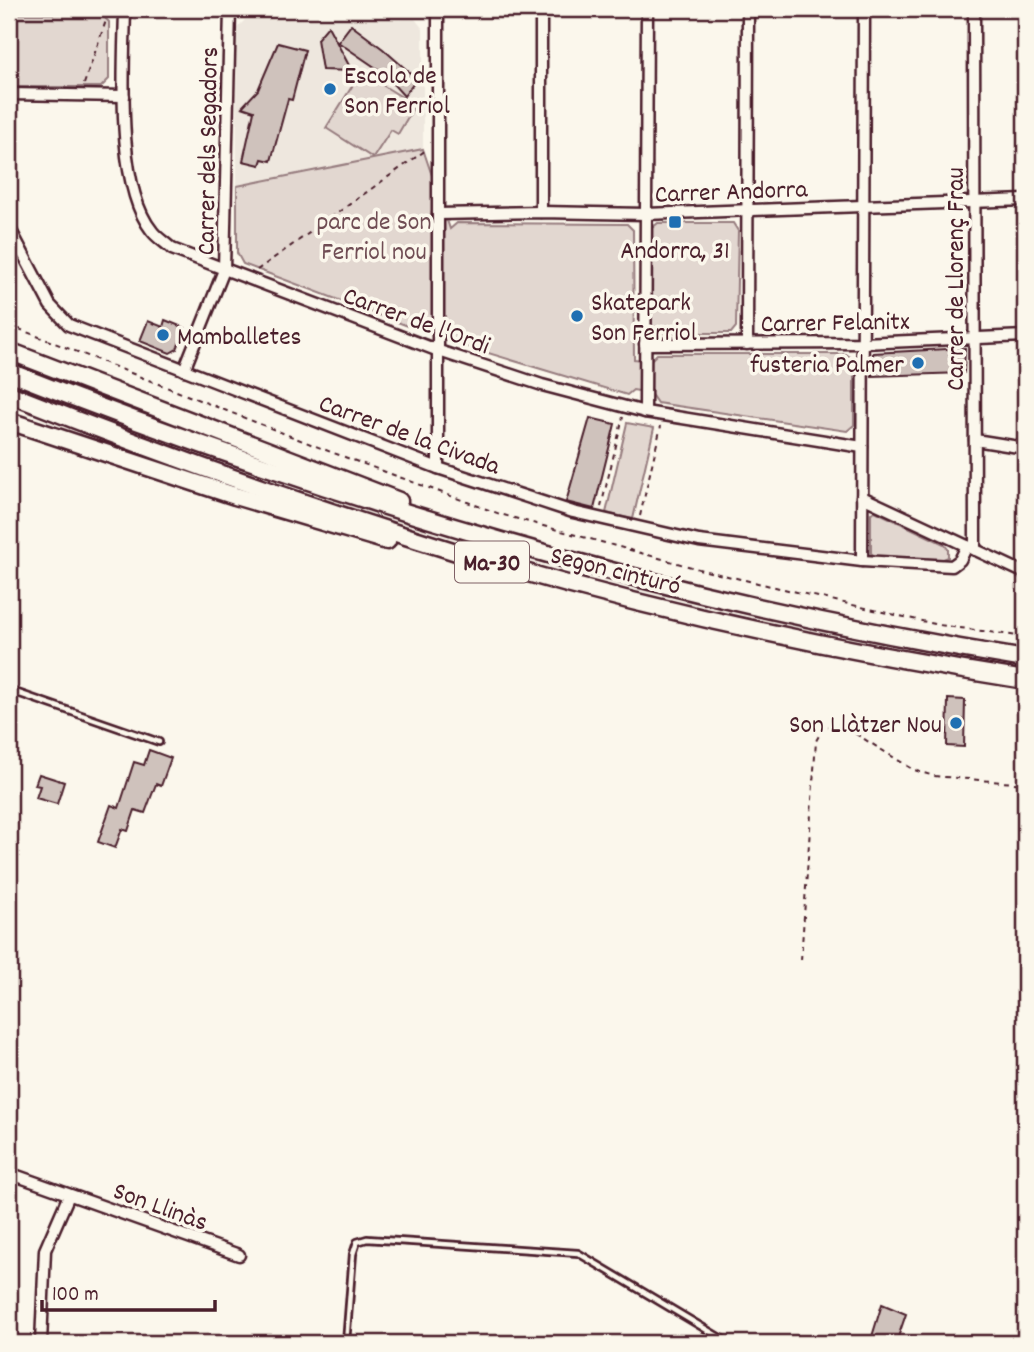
<svg xmlns="http://www.w3.org/2000/svg" width="1034" height="1352" font-family="Dekko,sans-serif">
<style>
.built{fill:#eee7de}
.green{fill:#e2d7d0;stroke:#967b7e;stroke-width:2}
.building{fill:#cfc2bc;stroke:#4a1f2b;stroke-width:2}
.lines{fill:none;stroke-linecap:round;stroke-linejoin:round}
.service-casing{stroke:#4a1f2b;stroke-width:10}
.minor-casing{stroke:#4a1f2b;stroke-width:15}
.trunk-casing{stroke:#4a1f2b;stroke-width:21}
.path{stroke:#4a1f2b;stroke-width:2;stroke-dasharray:5 5;stroke-linecap:butt}
.service{stroke:#fbf7ec;stroke-width:4.5}
.minor{stroke:#fbf7ec;stroke-width:10}
.trunk{stroke:#fbf7ec;stroke-width:16}
.poi-dot{fill:#1f6fb2;stroke:#fbf7ec;stroke-width:2.5}
.labels{text-anchor:middle;stroke-width:7;stroke-linejoin:round;paint-order:stroke}
.shield{fill:#fbf7ec;stroke:#7f6065;stroke-width:2}
.shield-label{font-size:24px;font-weight:bold;fill:#4a1f2b}
.poi-label{font-size:26px;fill:#4a1f2b;stroke:#fbf7ec;text-anchor:start}
.street-label{font-size:26px;fill:#4a1f2b;stroke:#fbf7ec}
.park-label{font-size:26px;fill:#704d54;stroke:#fbf7ec}
</style>
<rect width="100%" height="100%" fill="#fbf7ec"/>
<filter id="ink" filterUnits="userSpaceOnUse"><feTurbulence type="fractalNoise" baseFrequency=".0143" numOctaves="2"/><feDisplacementMap in="SourceGraphic" scale="14" xChannelSelector="R" yChannelSelector="G"/><feConvolveMatrix kernelMatrix="1 2 1 2 8 2 1 2 1" color-interpolation-filters="sRGB"/></filter>
<g filter="url(#ink)">
<polygon class="built" points="415,19 423,29 423,149 237,186 236,29 245,20"/>
<g class="green">
<polygon points="9,14 101,14 109,22 109,79 101,87 9,87"/>
<polygon points="361,72 415,105 398,134 391,130 373,158 326,128"/>
<polygon points="423,149 450,229 457,223 627,224 633,230 634,359 650,361 657,354 846,354 854,360 854,425 847,431 657,403 650,393 633,390 627,395 455,343 449,333 422,322 413,328 243,264 237,253 237,186"/>
<polygon points="658,223 733,223 738,231 736,327 731,333 658,333 652,328 652,228"/>
<polygon points="627,423 654,428 633,519 606,513"/>
<polygon points="875,511 944,544 948,549 948,557 941,560 876,557 871,553 871,513"/>
</g>
<g class="building">
<polygon points="351,25 383,49 417,79 404,96 382,72 338,42"/>
<polygon points="328,26 352,71 322,70 317,39"/>
<polygon points="278,43 305,50 292,100 288,99 271,161 262,159 260,165 243,161 254,111 242,107 258,90"/>
<polygon points="165,320 185,328 177,349 170,353 140,341 148,321 163,327"/>
<polygon points="965,348 964,373 872,376 873,353"/>
<polygon points="590,418 615,424 594,509 566,502"/>
<polygon points="948,699 965,700 964,747 947,746"/>
<polygon points="149,750 171,758 161,786 156,784 145,813 135,810 128,831 122,829 115,848 98,842 111,805 119,808 134,762 144,765"/>
<polygon points="39,774 64,782 57,804 36,798 40,786 35,785"/>
<polygon points="882,1304 906,1314 896,1343 870,1343"/>
</g>
<g class="lines">
<defs>
<g id="service">
<polyline points="9,690 159,742"/>
<polyline points="346,1343 353,1254 357,1242 367,1239 578,1253 729,1343"/>
</g>
<g id="minor">
<path d="M125,9C124,67 115,185 152,231C157,238 166,243 172,249L439,351L542,385L645,412L862,447"/>
<polyline points="541,9 541,212"/>
<polyline points="974,9 975,550"/>
<polyline points="9,94 124,96"/>
<polyline points="438,214 541,212 646,214 1025,200"/>
<polyline points="9,227 50,305 69,325 438,468 573,512 699,541 862,561 952,566 960,560 967,546"/>
<polyline points="645,344 863,343 1025,336"/>
<polyline points="747,344 748,9"/>
<polyline points="184,370 224,270 230,9"/>
<polyline points="645,412 647,9"/>
<polyline points="975,440 1025,448"/>
<polyline points="438,468 438,9"/>
<polyline points="862,497 1025,573"/>
<polyline points="862,561 864,9"/>
<polyline points="9,1173 239,1255"/>
<polyline points="41,1343 45,1250 69,1195"/>
</g>
<g id="trunk">
<polyline points="9,351 399,501"/>
<path d="M9,372C337,502 676,603 1025,659"/>
<path d="M9,394C138,445 267,492 399,534C602,600 814,647 1025,680"/>
<polyline points="9,421 235,496 387,541"/>
</g>
</defs>
<use href="#service" class="service-casing"/>
<use href="#minor" class="minor-casing"/>
<use href="#trunk" class="trunk-casing"/>
<g class="path">
<polyline points="84,84 110,9"/>
<polyline points="257,270 426,150"/>
<polyline points="9,325 331,452 500,514 706,571 939,625 1025,637"/>
<polyline points="601,507 623,417"/>
<polyline points="640,516 661,426"/>
<polyline points="801,960 816,741 823,728 840,724 914,770 934,776 1025,784"/>
</g>
<use href="#service" class="service"/>
<use href="#minor" class="minor"/>
<use href="#trunk" class="trunk"/>
</g>
</g>
<g class="poi-dot">
<circle cx="330" cy="89" r="7"/>
<rect x="668" y="215" width="14" height="14" rx="3.5"/>
<circle cx="577" cy="316" r="7"/>
<circle cx="163" cy="335" r="7"/>
<circle cx="918" cy="363" r="7"/>
<circle cx="956" cy="723" r="7"/>
</g>
<g class="labels">
<rect class="shield" x="455" y="541.5" width="74" height="41" rx="5"/>
<g class="shield-label">
<text x="492" y="570">Ma-30</text>
</g>
<g class="poi-label">
<text x="344" y="83">Escola de<tspan x="344" dy="30">Son Ferriol</tspan></text>
<text x="675" y="258" text-anchor="middle">Andorra, 31</text>
<text x="591" y="310">Skatepark<tspan x="591" dy="30">Son Ferriol</tspan></text>
<text x="177" y="344">Mamballetes</text>
<text x="904" y="372" text-anchor="end">fusteria Palmer</text>
<text x="942" y="732" text-anchor="end">Son Llàtzer Nou</text>
</g>
<g class="street-label">
<text transform="translate(206 151) rotate(-89)" y="9">Carrer dels Segadors</text>
<text transform="translate(731 190) rotate(-2)" y="9">Carrer Andorra</text>
<text transform="translate(954 279) rotate(-90)" y="9">Carrer de Llorenç Frau</text>
<text transform="translate(417 319) rotate(20)" y="9">Carrer de l'Ordi</text>
<text transform="translate(835 321) rotate(-1)" y="9">Carrer Felanitx</text>
<text transform="translate(410 433) rotate(20)" y="9">Carrer de la Civada</text>
<text transform="translate(616 569) rotate(14)" y="9">Segon cinturó</text>
<text transform="translate(161 1205) rotate(20)" y="9">Son Llinàs</text>
</g>
<g class="park-label">
<text x="374" y="229">parc de Son<tspan x="374" dy="30">Ferriol nou</tspan></text>
</g>
</g>
<rect width="1034" height="1352" fill="none" stroke="#fbf7ec" stroke-width="35"/>
<rect x="18" y="18" width="999" height="1317" fill="none" stroke="#4a1f2b" stroke-width="2.5" filter="url(#ink)"/>
<path d="M42 1300v10h173v-10" fill="none" stroke="#4a1f2b" stroke-width="3.5"/>
<text x="52" y="1300" font-size="21" fill="#4a1f2b" stroke="#fbf7ec" stroke-width="5" paint-order="stroke">100 m</text>
</svg>
